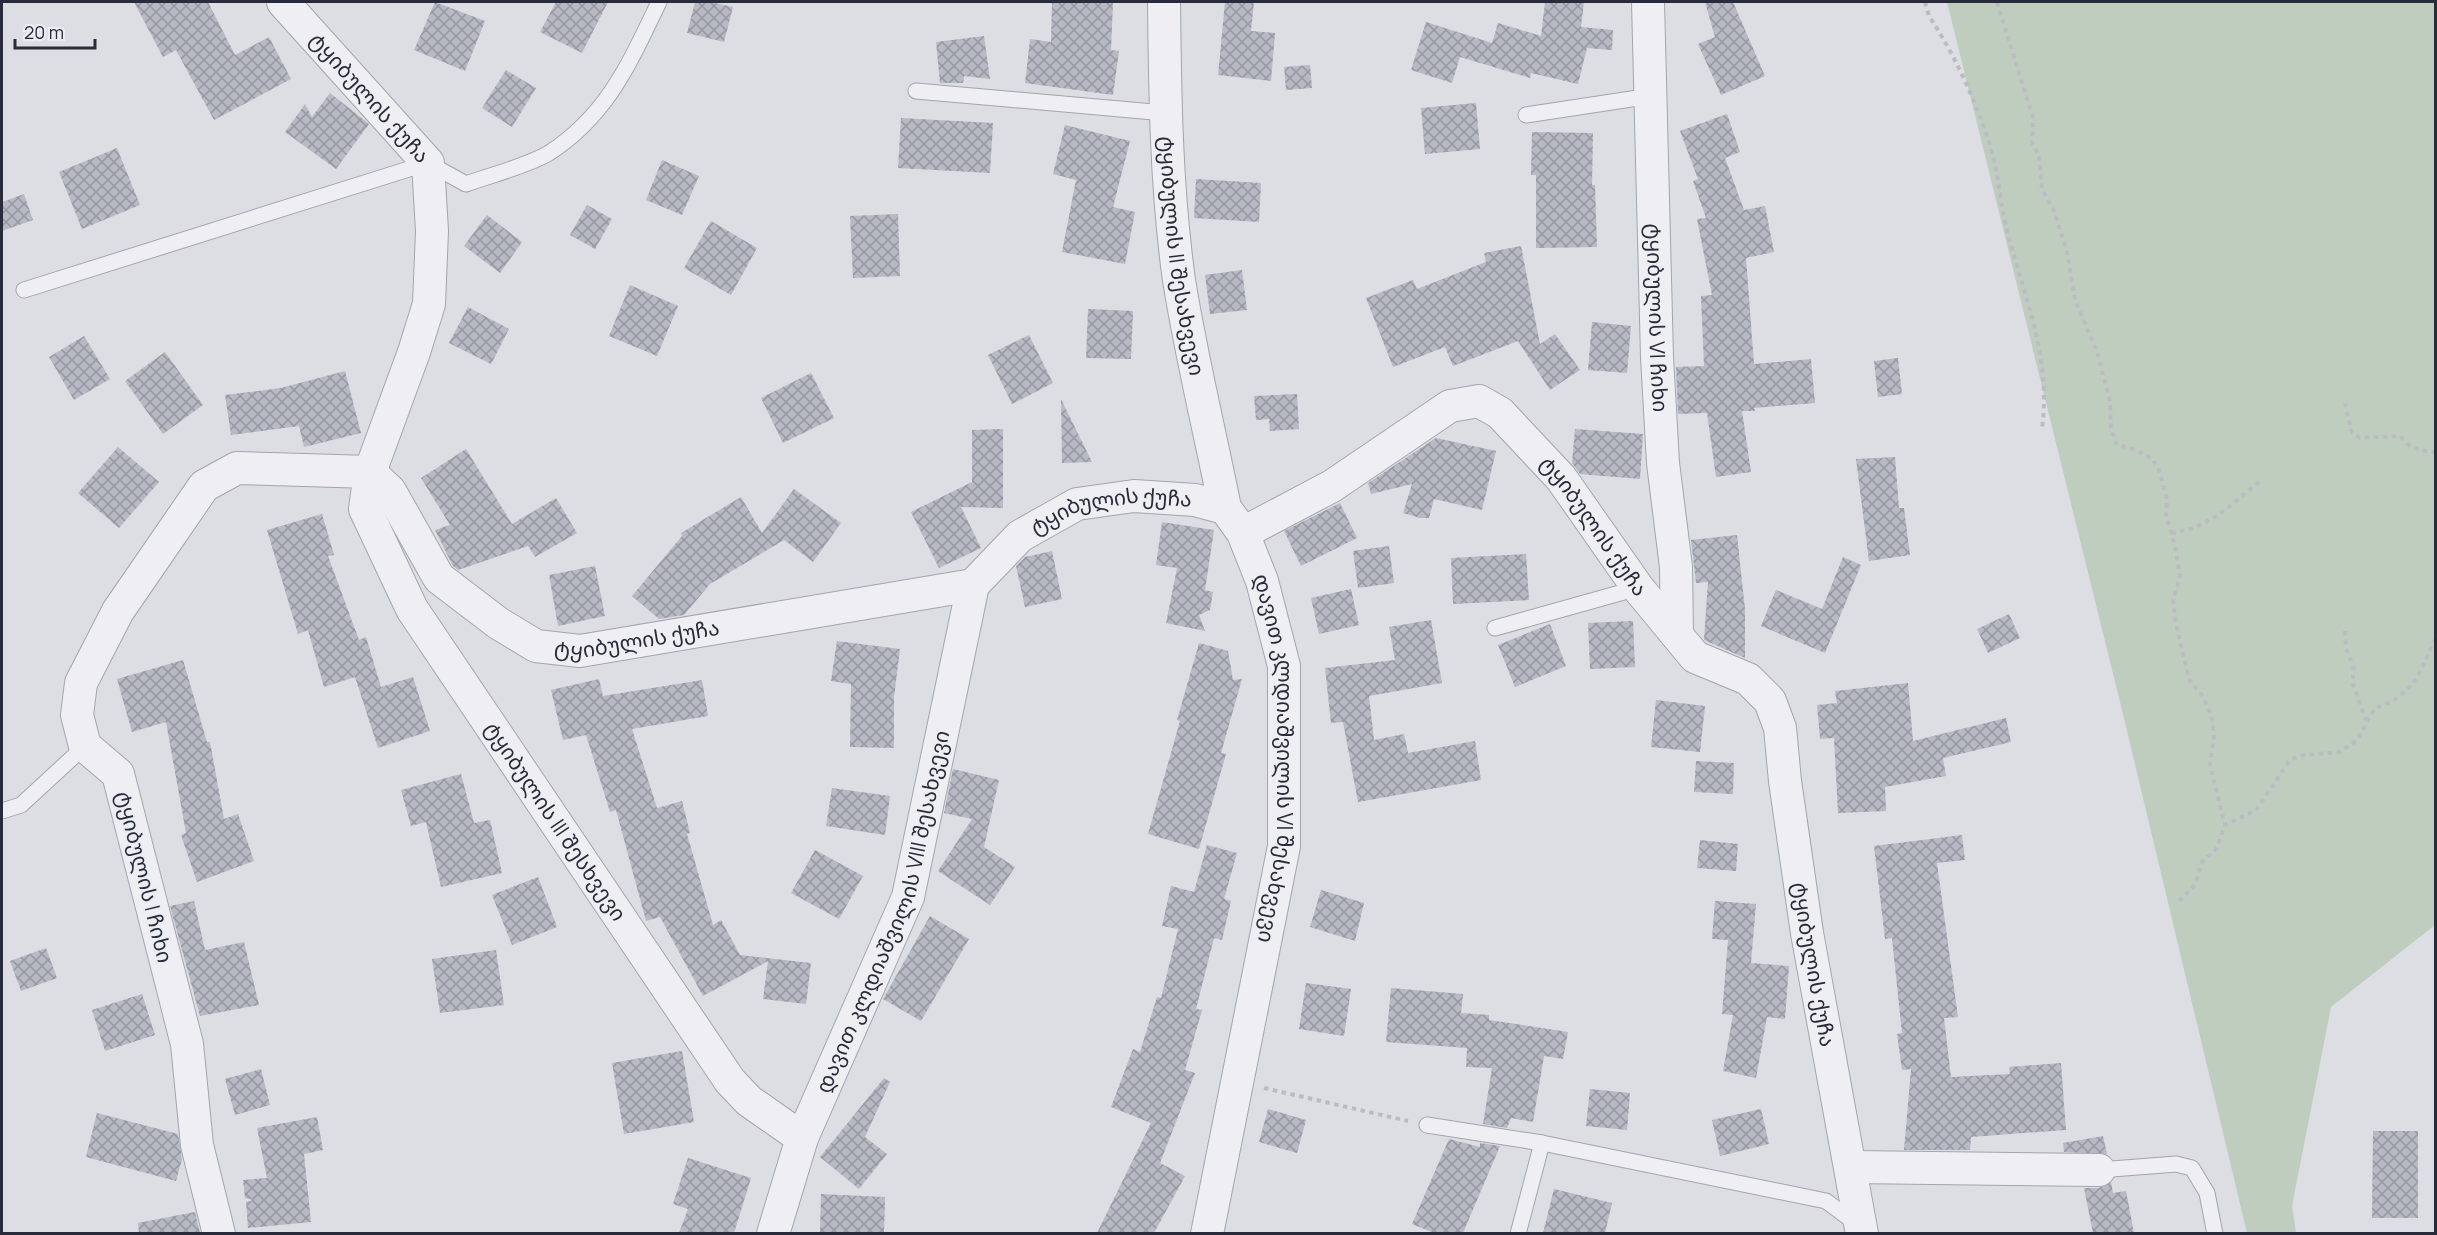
<svg xmlns="http://www.w3.org/2000/svg" width="2437" height="1235" font-family="Manrope,'Noto Sans Georgian',sans-serif">
<style>
.green{fill:#bfcdbf}
.building{fill:url(#building-cross-hatch)}
.lines{fill:none;stroke-linecap:round;stroke-linejoin:round}
.lane-casing{stroke:#a2a5ad;stroke-width:17}
.street-casing{stroke:#a2a5ad;stroke-width:34}
.path{stroke:#bbbcc3;stroke-width:4;stroke-dasharray:4.5 4.5;stroke-linecap:butt}
.lane{stroke:#efeff3;stroke-width:15}
.street{stroke:#efeff3;stroke-width:32}
.labels{text-anchor:middle;stroke-width:5;stroke-linejoin:round;paint-order:stroke}
.street-label{font-size:21px;fill:#282b39;stroke:#ebedf3}
</style>
<defs>
<pattern id="building-cross-hatch" width="8" height="8" patternUnits="userSpaceOnUse" patternTransform="scale(1.5)"><rect width="8" height="8" fill="#b7b9c4"/><path d="M0 0l8 8M0 8l8-8" fill="none" stroke="#9597a0"/></pattern>
</defs>
<rect width="100%" height="100%" fill="#dcdee4"/>
<polygon class="green" points="1947,2 2435,2 2435,925 2331,1007 2292,1206 2296,1233 2247,1233 2122,710"/>
<g class="building">
<polygon points="134,2 208,2 235,55 269,37 291,79 214,120 176,50 163,57"/>
<polygon points="435,2 485,21 465,71 414,50"/>
<polygon points="556,2 608,2 582,53 540,32"/>
<polygon points="695,2 710,2 733,7 724,42 687,33"/>
<polygon points="1052,2 1113,2 1111,50 1119,51 1113,95 1025,83 1030,39 1051,42"/>
<polygon points="1225,2 1254,2 1251,31 1275,33 1271,81 1218,75"/>
<polygon points="1545,2 1584,2 1581,27 1613,30 1612,50 1587,48 1578,84 1531,73 1530,78 1460,57 1452,83 1411,70 1426,22 1492,43 1498,23 1541,36"/>
<polygon points="1705,2 1733,2 1765,76 1721,95 1698,44 1715,37"/>
<polygon points="984,36 990,79 964,76 963,83 940,83 936,42"/>
<polygon points="1310,65 1312,88 1286,90 1284,67"/>
<polygon points="506,70 536,88 512,127 482,108"/>
<polygon points="330,93 369,124 336,169 285,132 305,104 312,117"/>
<polygon points="1476,103 1480,149 1425,154 1421,108"/>
<polygon points="1727,114 1740,152 1725,158 1744,210 1765,206 1774,252 1746,258 1754,364 1811,359 1815,403 1754,408 1755,411 1742,411 1751,472 1716,477 1707,413 1678,414 1676,367 1704,366 1701,296 1712,295 1697,219 1706,218 1693,181 1698,179 1680,131"/>
<polygon points="901,118 993,123 990,173 898,168"/>
<polygon points="1065,125 1130,141 1113,207 1135,212 1125,264 1062,252 1076,180 1053,174"/>
<polygon points="1532,132 1593,133 1592,185 1595,185 1597,247 1536,248 1536,175 1531,175"/>
<polygon points="117,148 140,205 82,229 59,172"/>
<polygon points="662,160 699,176 682,215 646,200"/>
<polygon points="1196,179 1261,183 1259,222 1194,218"/>
<polygon points="24,194 33,220 2,231 2,202"/>
<polygon points="587,205 612,219 595,249 570,235"/>
<polygon points="898,214 900,276 853,278 850,216"/>
<polygon points="487,215 522,242 500,273 464,246"/>
<polygon points="711,221 757,248 731,295 684,268"/>
<polygon points="1521,246 1540,344 1555,334 1580,370 1550,390 1518,341 1453,366 1445,347 1393,367 1366,298 1413,280 1417,289 1486,262 1484,253"/>
<polygon points="1242,270 1247,310 1210,314 1205,275"/>
<polygon points="630,285 678,306 657,356 609,336"/>
<polygon points="468,307 509,329 491,364 449,343"/>
<polygon points="1088,309 1133,311 1131,359 1086,358"/>
<polygon points="1592,322 1631,326 1627,373 1588,370"/>
<polygon points="1029,335 1053,383 1012,404 988,355"/>
<polygon points="84,336 110,379 74,400 49,357"/>
<polygon points="165,352 203,405 163,434 125,381"/>
<polygon points="1898,358 1902,394 1878,397 1874,361"/>
<polygon points="345,371 361,433 304,447 299,426 231,435 225,395 281,388"/>
<polygon points="811,373 834,418 783,443 761,398"/>
<polygon points="1297,394 1299,429 1270,431 1269,419 1256,420 1254,396"/>
<polygon points="1061,399 1092,462 1062,463"/>
<polygon points="1003,429 1003,508 961,507 981,548 939,568 911,512 972,482 972,430"/>
<polygon points="1575,429 1643,434 1640,479 1580,474 1572,463"/>
<polygon points="1436,438 1496,451 1482,510 1434,499 1429,518 1420,518 1403,513 1412,484 1371,494 1368,483"/>
<polygon points="118,447 159,482 119,528 78,493"/>
<polygon points="466,449 512,524 556,498 577,533 535,557 528,546 458,570 453,566 435,530 450,525 421,478"/>
<polygon points="1895,457 1899,508 1904,508 1910,555 1869,561 1856,459"/>
<polygon points="794,489 841,523 813,562 784,540 710,584 684,615 659,619 632,596 682,536 681,533 741,497 762,533"/>
<polygon points="1340,503 1357,538 1301,566 1284,531"/>
<polygon points="322,514 334,555 328,556 359,640 366,637 381,687 413,677 430,731 378,748 355,677 324,687 308,630 298,634 267,530"/>
<polygon points="1162,522 1214,530 1205,590 1213,592 1210,610 1199,615 1205,631 1166,623 1177,568 1156,565"/>
<polygon points="1737,535 1745,609 1745,658 1704,640 1708,582 1696,583 1691,540"/>
<polygon points="1389,546 1394,583 1358,588 1353,551"/>
<polygon points="1052,551 1062,599 1025,607 1016,566 1025,557"/>
<polygon points="1526,554 1529,600 1453,604 1451,558"/>
<polygon points="1843,557 1861,565 1825,653 1761,626 1776,590 1822,609"/>
<polygon points="595,566 605,616 558,626 549,575"/>
<polygon points="1351,589 1359,625 1319,634 1311,598"/>
<polygon points="2009,614 2020,638 1988,653 1977,629"/>
<polygon points="1431,620 1442,683 1369,696 1374,740 1404,734 1408,753 1475,741 1481,780 1358,802 1343,722 1331,723 1325,668 1395,660 1389,627"/>
<polygon points="1633,621 1635,667 1590,669 1588,623"/>
<polygon points="1550,624 1566,666 1515,687 1498,645"/>
<polygon points="837,641 900,649 894,697 894,748 850,747 851,684 831,681"/>
<polygon points="1199,643 1228,651 1233,680 1242,679 1221,753 1226,754 1199,849 1148,834 1180,721 1177,720"/>
<polygon points="183,660 207,742 210,742 224,819 238,814 254,861 197,882 181,835 186,833 166,722 132,732 117,679"/>
<polygon points="599,679 603,696 702,680 708,716 632,729 657,808 682,801 690,833 687,834 713,925 721,920 740,955 811,963 806,1004 763,999 768,961 703,996 660,917 646,921 616,810 610,812 586,735 563,740 551,690"/>
<polygon points="1908,683 1913,741 2006,718 2011,742 1943,758 1946,776 1885,787 1886,811 1838,813 1834,738 1820,739 1817,705 1837,703 1835,691"/>
<polygon points="1656,700 1705,706 1700,752 1651,747"/>
<polygon points="1696,761 1734,763 1733,794 1694,792"/>
<polygon points="953,769 999,780 984,847 1015,867 990,905 938,871 972,819 944,813"/>
<polygon points="461,774 474,823 490,820 502,873 441,887 426,822 411,826 401,790"/>
<polygon points="832,788 890,796 885,835 826,826"/>
<polygon points="1962,835 1965,860 1937,863 1958,1017 1944,1018 1951,1077 2010,1074 2009,1067 2061,1063 2066,1130 1971,1137 1970,1150 1904,1150 1911,1069 1902,1070 1897,1034 1902,1033 1892,938 1885,939 1874,846"/>
<polygon points="1700,840 1738,844 1736,871 1697,868"/>
<polygon points="1207,845 1237,853 1224,899 1231,901 1222,940 1214,938 1196,1009 1202,1010 1185,1070 1195,1073 1160,1163 1185,1176 1154,1233 1097,1233 1151,1123 1111,1107 1133,1049 1140,1052 1157,997 1161,998 1178,929 1162,926 1171,886 1194,892"/>
<polygon points="815,850 863,876 839,919 791,893"/>
<polygon points="538,877 557,927 512,945 492,895"/>
<polygon points="1321,890 1364,903 1355,941 1310,927"/>
<polygon points="194,901 205,950 244,942 259,1005 200,1016 170,906"/>
<polygon points="1715,901 1756,904 1751,963 1789,966 1785,1019 1767,1017 1756,1078 1723,1071 1733,1015 1722,1014 1728,940 1712,939"/>
<polygon points="930,916 969,939 921,1021 883,999"/>
<polygon points="46,948 57,978 21,991 10,961"/>
<polygon points="496,950 504,1005 440,1013 432,959"/>
<polygon points="1306,983 1351,989 1344,1036 1299,1029"/>
<polygon points="1391,988 1463,994 1461,1013 1489,1015 1489,1020 1568,1032 1563,1059 1544,1056 1533,1122 1511,1118 1507,1128 1483,1124 1492,1068 1466,1067 1467,1048 1386,1042"/>
<polygon points="142,994 155,1035 105,1051 92,1010"/>
<polygon points="682,1051 694,1122 624,1134 612,1063"/>
<polygon points="261,1069 270,1105 235,1115 225,1079"/>
<polygon points="884,1078 890,1082 865,1137 887,1154 859,1189 820,1157"/>
<polygon points="1590,1089 1630,1093 1627,1130 1586,1126"/>
<polygon points="1268,1109 1306,1120 1297,1153 1259,1142"/>
<polygon points="1761,1109 1769,1144 1720,1156 1712,1120"/>
<polygon points="97,1113 178,1134 182,1159 176,1181 86,1157"/>
<polygon points="317,1117 323,1150 304,1154 311,1222 248,1228 246,1202 253,1200 245,1198 243,1180 267,1178 257,1128"/>
<polygon points="2373,1131 2418,1131 2418,1218 2372,1218"/>
<polygon points="2103,1136 2107,1154 2064,1152 2063,1143"/>
<polygon points="1449,1139 1480,1147 1480,1143 1500,1146 1463,1233 1434,1233 1412,1224"/>
<polygon points="688,1158 751,1178 734,1233 679,1233 688,1209 673,1204"/>
<polygon points="2111,1182 2113,1193 2126,1191 2134,1233 2093,1233 2084,1188 2099,1188"/>
<polygon points="1554,1189 1612,1203 1605,1233 1543,1233"/>
<polygon points="821,1194 885,1197 884,1233 820,1233"/>
<polygon points="195,1212 200,1233 139,1233 138,1223"/>
</g>
<g class="lines">
<defs>
<g id="lane">
<polyline points="916,91 1165,113"/>
<polyline points="1526,115 1651,96"/>
<path d="M24,290L428,163L466,184C491,175 527,166 549,153C608,115 630,62 659,2"/>
<polyline points="1495,628 1638,588"/>
<polyline points="2,811 21,805 85,746"/>
<polyline points="1427,1125 1542,1143 1826,1201 1857,1224"/>
<polyline points="2099,1170 2176,1164 2192,1168 2207,1193 2215,1234"/>
<polyline points="1518,1234 1542,1143"/>
</g>
<g id="street">
<path id="s1" d="M283,2L428,163L432,231L429,304L414,352L370,472L365,509L412,609L730,1081L749,1101L802,1138"/>
<path id="s2" d="M1164,2C1165,94 1166,187 1179,280C1191,356 1210,432 1225,508"/>
<path id="s3" d="M1648,2L1657,357L1663,463L1676,567L1677,635"/>
<path id="s4" d="M370,472L390,491L439,578L498,623L536,646L580,651L973,585L1020,536L1077,504L1134,496L1195,500L1225,508L1243,533L1262,581L1284,666V846L1207,1234"/>
<path id="s5" d="M1243,533L1332,486L1450,406L1479,401L1500,413L1561,478L1638,588L1695,657L1748,679L1770,701L1780,728L1785,781L1807,933L1862,1234"/>
<polyline points="1851,1167 2099,1170"/>
<polyline points="219,1234 197,1145 187,1044 118,774 85,746 77,715 81,683 118,611 204,486 237,468 370,472"/>
<path id="s6" d="M773,1234L802,1138L908,897L973,585"/>
</g>
</defs>
<use href="#lane" class="lane-casing"/>
<use href="#street" class="street-casing"/>
<g class="path">
<path d="M1925,2L1929,16C1956,57 1978,105 1992,152C2000,182 2001,213 2010,242C2028,304 2051,364 2042,429"/>
<polyline points="1997,2 2033,118 2032,143 2039,155 2042,189 2054,211 2067,252 2075,300 2097,352 2110,401 2111,430 2117,445 2134,449 2151,458 2158,467 2167,499 2166,515 2175,546 2180,576 2173,600 2176,625 2189,679 2204,698 2212,719 2214,737 2210,765 2225,825"/>
<path d="M2345,403L2352,433L2360,438L2400,436C2410,449 2420,451 2436,452"/>
<path d="M2171,533C2214,527 2229,504 2262,480"/>
<polyline points="2345,631 2346,648 2354,669 2352,682 2366,720"/>
<path d="M2179,901L2195,885L2202,862L2217,848L2225,825L2256,810L2290,760L2304,755L2340,752L2357,740L2375,708C2415,696 2420,671 2436,637"/>
<polyline points="1264,1088 1408,1121"/>
</g>
<use href="#lane" class="lane"/>
<use href="#street" class="street"/>
</g>
<g class="labels">
<g class="street-label">
<text dy="7" stroke="none"><textPath href="#s1" startOffset="129">ტყიბულის ქუჩა</textPath></text>
<text dy="7" stroke="none"><textPath href="#s2" startOffset="255">ტყიბულის II შესახვევი</textPath></text>
<text dy="7" stroke="none"><textPath href="#s3" startOffset="316">ტყიბულის VI ჩიხი</textPath></text>
<text dy="7" stroke="none"><textPath href="#s4" startOffset="854">ტყიბულის ქუჩა</textPath></text>
<text dy="7" stroke="none"><textPath href="#s5" startOffset="444">ტყიბულის ქუჩა</textPath></text>
<text dy="7" stroke="none"><textPath href="#s4" startOffset="348">ტყიბულის ქუჩა</textPath></text>
<text dy="7" stroke="none"><textPath href="#s4" startOffset="1234">დავით კლდიაშვილის VI შესახვევი</textPath></text>
<text dy="7" stroke="none"><textPath href="#s1" startOffset="940">ტყიბულის III შესხვევი</textPath></text>
<text transform="translate(144 877) rotate(76)" y="7">ტყიბულის I ჩიხი</text>
<text dy="7" stroke="none"><textPath href="#s6" startOffset="342">დავით კლდიაშვილის VIII შესახვევი</textPath></text>
<text dy="7" stroke="none"><textPath href="#s5" startOffset="966">ტყიბულის ქუჩა</textPath></text>
</g>
</g>
<rect width="2437" height="1235" fill="none" stroke="#282b39" stroke-width="6"/>
<path d="M15 39v9h80v-9" fill="none" stroke="#282b39" stroke-width="3"/>
<text x="24" y="39" font-size="18" fill="#282b39" stroke="#ebedf3" stroke-width="4.5" paint-order="stroke">20 m</text>
</svg>
